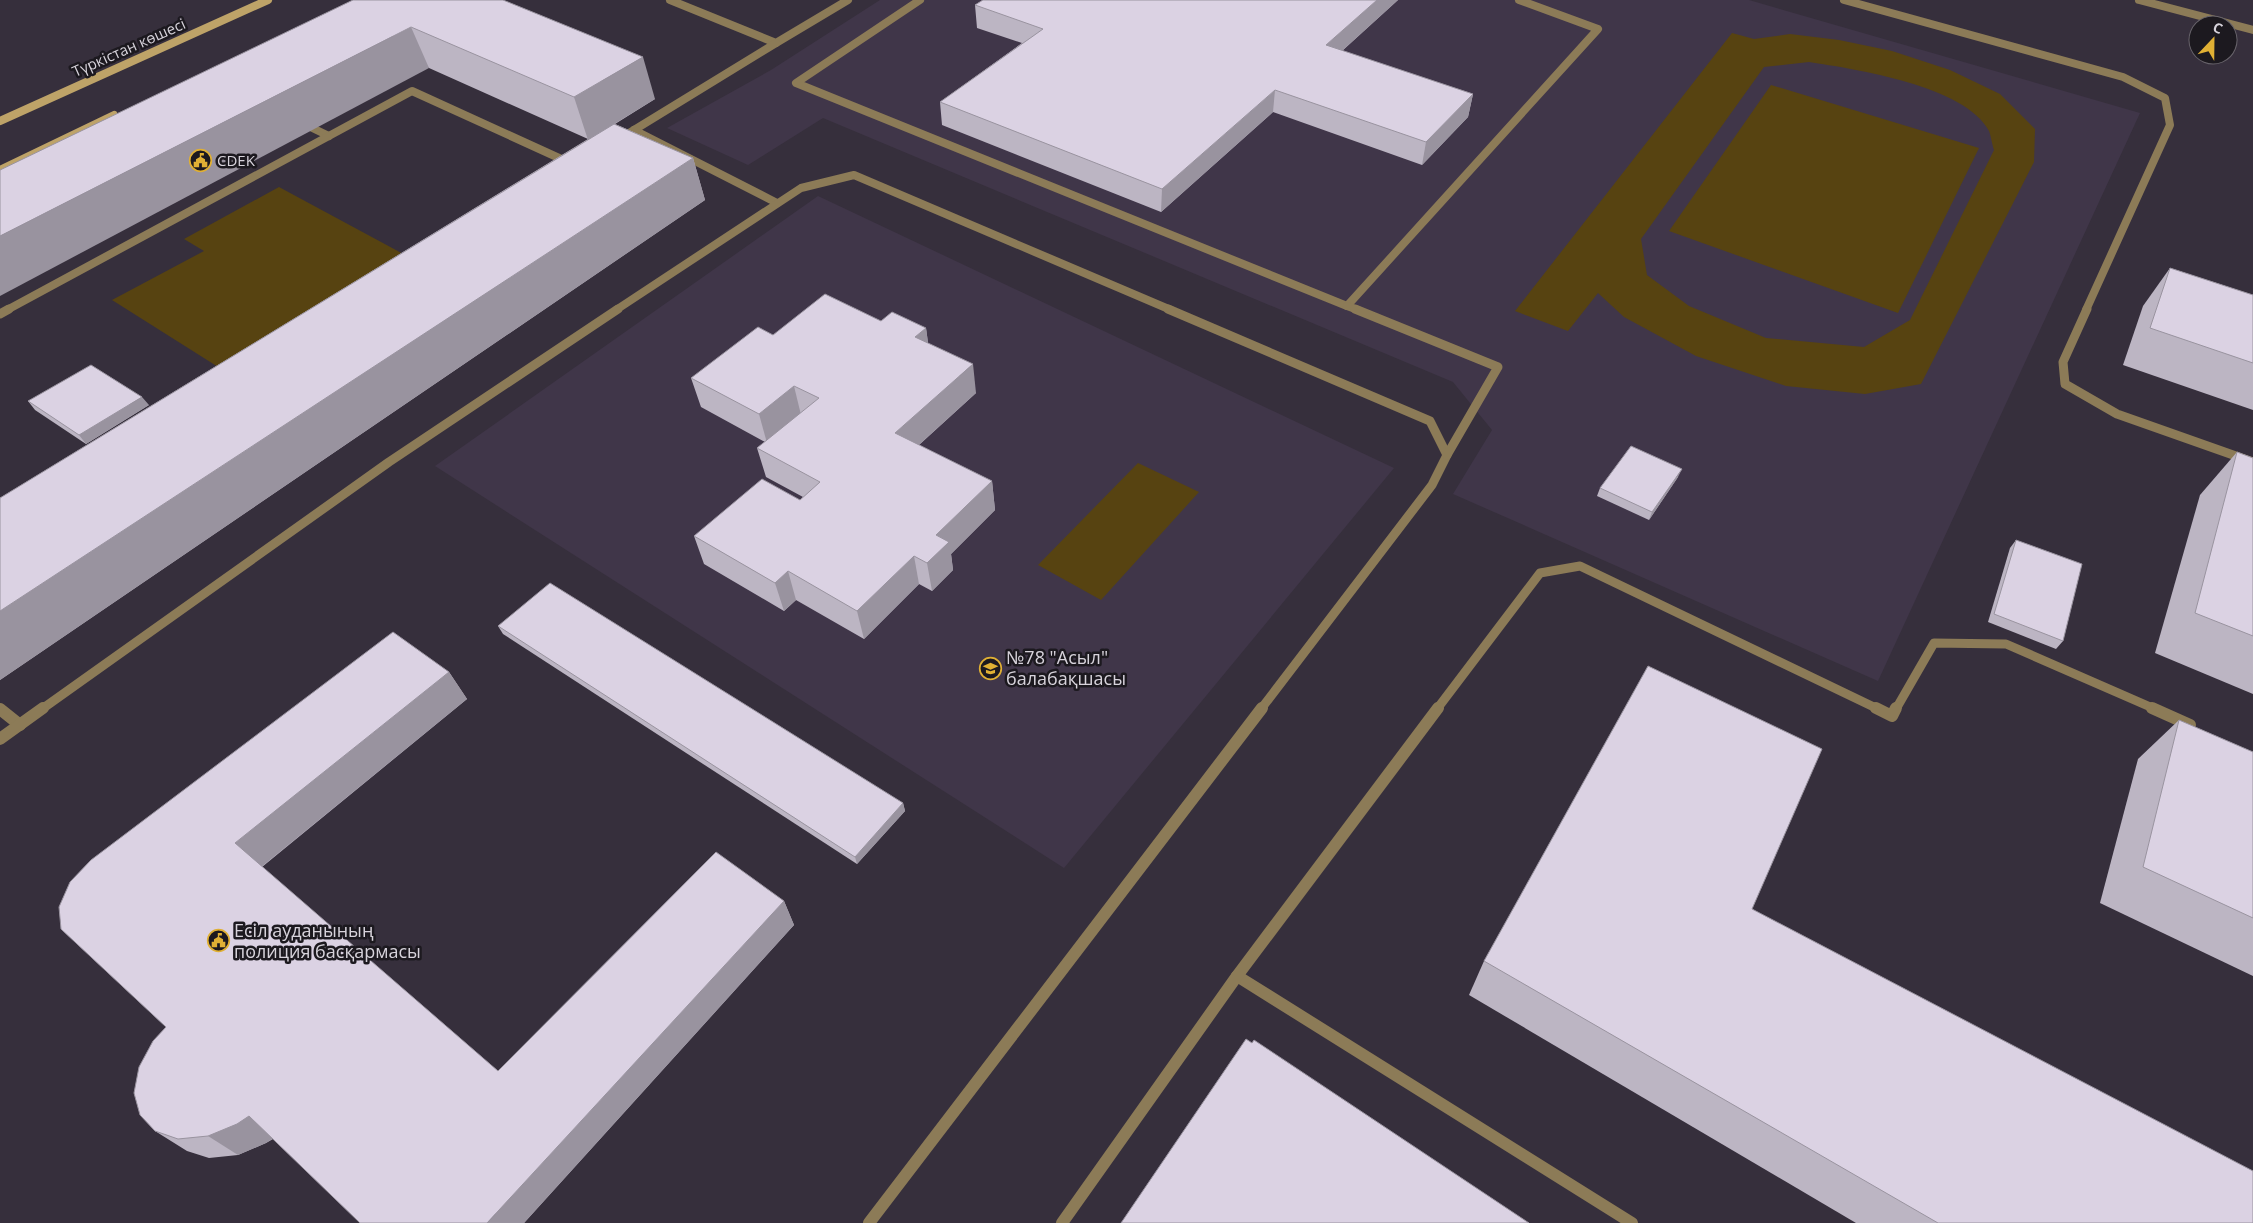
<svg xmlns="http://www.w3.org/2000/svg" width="2253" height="1223" font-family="'Open Sans',sans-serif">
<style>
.built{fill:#403649}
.green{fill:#574311;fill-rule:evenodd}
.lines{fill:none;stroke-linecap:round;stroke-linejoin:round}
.lane-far2{stroke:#8c7b57;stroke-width:8}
.lane-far1{stroke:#8c7b57;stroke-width:9}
.lane{stroke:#8c7b57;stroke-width:12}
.secondary{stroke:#bea368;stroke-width:8}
.wall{fill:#bcb5c3}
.shaded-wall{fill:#99939f}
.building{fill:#dbd2e3;stroke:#99939f}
.labels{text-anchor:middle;stroke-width:5;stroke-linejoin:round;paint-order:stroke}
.far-street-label{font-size:15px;fill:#d7d3db;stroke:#1c191f}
.far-poi-label{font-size:15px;fill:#d7d3db;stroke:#1c191f;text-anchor:start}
.poi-label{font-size:18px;fill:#d7d3db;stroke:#1c191f;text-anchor:start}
</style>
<rect width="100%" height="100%" fill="#362f3c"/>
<g class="built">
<polygon points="880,0 1749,0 2140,113 1878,681 1453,494 1492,430 1453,382 823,118 748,165 667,128 771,70"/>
<polygon points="818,196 1394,468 1064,868 435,466"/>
</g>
<g class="green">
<path d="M1732,33L1754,39L1790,34L1839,40L1892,51L1950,70L2000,94L2035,129L2034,162L1921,384L1865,394L1786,386L1696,356L1624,317L1598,293L1568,331L1515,311ZM1809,62C1855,69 1966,86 1989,131C1991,136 1992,144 1994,150L1910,320L1864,347L1766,338L1689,306L1647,275L1641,239L1764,67Z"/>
<polygon points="1771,85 1979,148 1898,313 1669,231"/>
<polygon points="279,187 420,263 234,377 112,300 204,251 184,239"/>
<polygon points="1138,463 1199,492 1101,600 1038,565"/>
</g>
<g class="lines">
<g class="lane-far2">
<polyline points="670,0 776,43 848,0"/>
<polyline points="920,0 796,83 1347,306 1598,29 1519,0"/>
<polyline points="1844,0 2123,77 2165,98 2170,125 2086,310"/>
<polyline points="2139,0 2253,30"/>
<polyline points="302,123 329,136"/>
<polyline points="634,130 777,203"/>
<polyline points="621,138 776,43"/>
<polyline points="1347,306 1358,310"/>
<polyline points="7,310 412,91 570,163"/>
<polyline points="616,310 801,188 854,175 1171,310"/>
</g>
<g class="lane-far1">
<polyline points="1168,309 1430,421 1447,455 1432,485 1261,709"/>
<polyline points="1355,309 1498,367 1447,455"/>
<polyline points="2087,309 2063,362 2065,384 2117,414 2253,462"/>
<polyline points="0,314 9,309"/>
<polyline points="42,709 389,462 618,309"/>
<polyline points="1437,709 1540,573 1580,566 1878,709"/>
<polyline points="1896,709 1934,643 2006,644 2155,709"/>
</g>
<g class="lane">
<polyline points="1876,708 1892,716 1896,708"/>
<polyline points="2152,708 2190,725"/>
<polyline points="0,709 20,725"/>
<polyline points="0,739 43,708"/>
<polyline points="1237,976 1632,1223"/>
<polyline points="869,1223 1262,708"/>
<polyline points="1062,1223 1237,976 1438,708"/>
</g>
<g class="secondary">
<polyline points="0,121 268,0"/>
<polyline points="0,170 114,115"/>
</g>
</g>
<g class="wall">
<polygon points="353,0 655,99 615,124 693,158 705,200 0,680 0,498 588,139 429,68"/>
<polygon points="983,0 1398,0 1342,51 1473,94 1468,117 1422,165 1273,112 1161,212 942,125 940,102 1022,43 977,28 975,5"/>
<polygon points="2170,268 2253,295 2253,410 2123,365 2143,306"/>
<polygon points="926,328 928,343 976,393 919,445 992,481 995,510 951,554 953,570 932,591 919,584 864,639 796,600 784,611 704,564 694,536 800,500 803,497 766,477 757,448 765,442 701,407 691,378 773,335"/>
<polygon points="28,401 149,405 86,444 35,410"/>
<polygon points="2237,452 2253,458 2253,694 2155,653 2200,495"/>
<polygon points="1678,477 1649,520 1597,496 1600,488"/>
<polygon points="2016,540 2063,641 2056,649 1988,622 2010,548"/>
<polygon points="498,626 903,803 905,811 857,864 503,634"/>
<polygon points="449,672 467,699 262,867 498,1071 784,901 794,925 524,1223 273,1139 266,1143 238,1155 209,1158 187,1151 155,1131 166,1027 61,929"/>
<polygon points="2179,720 2253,752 2253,976 2100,903 2138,759"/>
<polygon points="1752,909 2253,1223 1856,1223 1469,995 1484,961"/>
</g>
<g class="shaded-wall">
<polygon points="1377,0 1398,0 1323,68 1326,45"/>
<polygon points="411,27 429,68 0,296 0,236"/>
<polygon points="643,57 655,99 588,140 574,97"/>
<polygon points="1275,90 1273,112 1161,212 1162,189"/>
<polygon points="1473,94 1468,117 1422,165 1426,142"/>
<polygon points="693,158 705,200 0,680 0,611"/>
<polygon points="926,328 930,357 915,337"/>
<polygon points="973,364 976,393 901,461 895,433"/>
<polygon points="794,386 801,415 767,443 759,414"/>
<polygon points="142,397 149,405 86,444 79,435"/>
<polygon points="1682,469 1678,477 1649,520 1652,512"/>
<polygon points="992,481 995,510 951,554 953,570 932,591 927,563 936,535"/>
<polygon points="914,556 919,584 864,639 857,611"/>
<polygon points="788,571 796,600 784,611 775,583"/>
<polygon points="449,672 467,699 260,868 235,843"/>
<polygon points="903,803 905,811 857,864 855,857"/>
<polygon points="784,901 794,925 524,1223 487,1223"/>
<polygon points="249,1116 278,1135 266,1143 238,1155 208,1136"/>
</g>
<g class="building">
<polygon points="353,0 503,0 643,57 574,97 411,27 0,236 0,170"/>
<polygon points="983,0 1377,0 1326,45 1473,94 1426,142 1275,90 1162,189 940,102 1043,29 975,5"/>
<polygon points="614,124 693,158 0,611 0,498"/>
<polygon points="2170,268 2253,295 2253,363 2150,328"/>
<polygon points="825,294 881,321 892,312 926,328 915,337 973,364 895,433 992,481 936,535 949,542 927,563 914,556 857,611 788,571 775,583 694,536 762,479 800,500 820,482 757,448 819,398 794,386 759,414 691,378 758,327 773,335"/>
<polygon points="91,365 142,397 79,435 28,401"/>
<polygon points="1631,446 1682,469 1652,512 1600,488"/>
<polygon points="2237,452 2253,458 2253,636 2195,613"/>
<polygon points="2016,540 2082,564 2063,641 1994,614"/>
<polygon points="550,583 903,803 855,857 498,626"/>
<polygon points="393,632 449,672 235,843 498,1071 716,852 784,901 487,1223 360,1223 249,1116 237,1124 208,1136 178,1139 155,1131 140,1115 134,1093 139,1067 153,1041 166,1027 61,929 59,907 70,882 91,860"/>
<polygon points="1648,666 1822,749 1752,909 2253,1171 2253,1223 1938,1223 1484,961"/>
<polygon points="2179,720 2253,752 2253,918 2143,867"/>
<polygon points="1246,1039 1252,1043 1254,1040 1529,1223 1121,1223"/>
</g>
<defs>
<symbol id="civic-ring" viewBox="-11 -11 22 22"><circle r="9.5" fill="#1c191f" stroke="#e0b034" stroke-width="1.5"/><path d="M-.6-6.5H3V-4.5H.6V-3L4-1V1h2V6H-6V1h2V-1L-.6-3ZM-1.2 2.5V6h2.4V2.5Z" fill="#e0b034"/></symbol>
<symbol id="school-ring" viewBox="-11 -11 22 22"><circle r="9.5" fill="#1c191f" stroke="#e0b034" stroke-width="1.5"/><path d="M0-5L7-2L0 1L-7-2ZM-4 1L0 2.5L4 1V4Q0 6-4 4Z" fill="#e0b034"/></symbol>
</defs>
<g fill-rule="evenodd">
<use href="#civic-ring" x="188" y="148" width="25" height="25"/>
<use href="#school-ring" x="978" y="656" width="25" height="25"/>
<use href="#civic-ring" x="206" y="928" width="25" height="25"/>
</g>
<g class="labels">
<g class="far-street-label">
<text transform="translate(129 48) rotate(-24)" y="5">Түркістан көшесі</text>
</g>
<g class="far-poi-label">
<text x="217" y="166">CDEK</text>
</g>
<g class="poi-label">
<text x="1006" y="664">№78 "Асыл"<tspan x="1006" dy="21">балабақшасы</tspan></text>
<text x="234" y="937">Есіл ауданының<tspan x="234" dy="21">полиция басқармасы</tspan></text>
</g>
</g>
<g transform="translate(2213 40) rotate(22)"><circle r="24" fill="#1c191f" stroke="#67636a"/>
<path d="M0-4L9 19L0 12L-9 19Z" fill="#e0b034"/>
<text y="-8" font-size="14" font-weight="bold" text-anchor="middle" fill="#d7d3db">С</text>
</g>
</svg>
